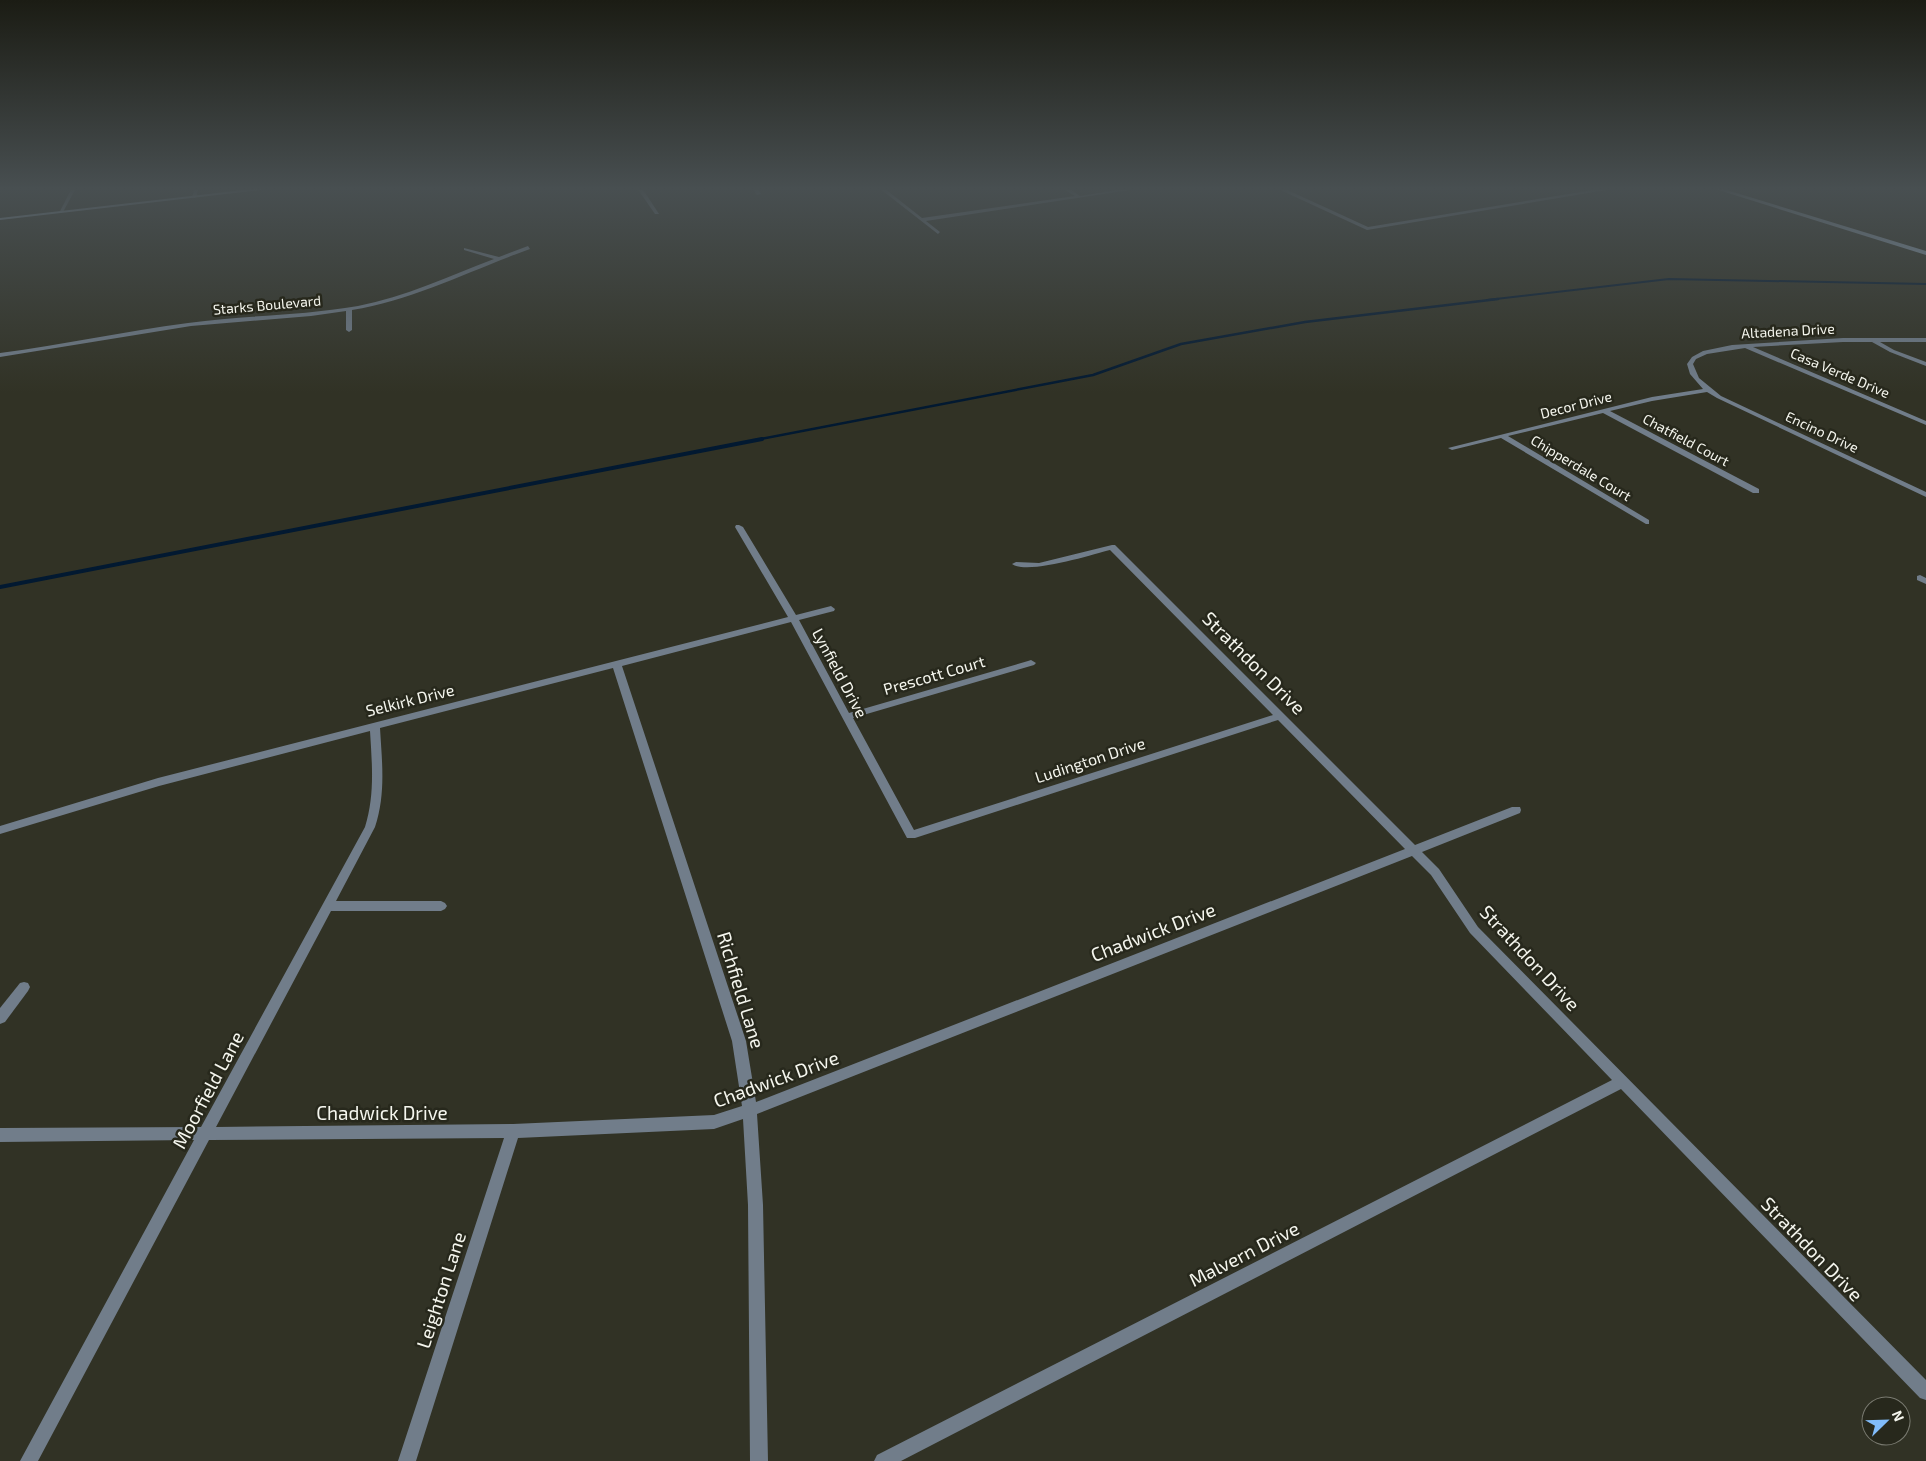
<svg xmlns="http://www.w3.org/2000/svg" width="1926" height="1461" font-family="'Exo 2',sans-serif">
<style>
.lines{fill:none;stroke-linecap:round;stroke-linejoin:round}
.stream-far2{stroke:#021931;stroke-width:2}
.stream-far1{stroke:#021931;stroke-width:2.5}
.stream{stroke:#021931;stroke-width:4}
.street{fill:#717d8a;fill-rule:evenodd}
.secondary{fill:#94a8bd;fill-rule:evenodd}
.labels{text-anchor:middle;stroke-width:5;stroke-linejoin:round;paint-order:stroke}
.far-street-label{font-size:14px;fill:#f5f6ee;stroke:#27281c}
.street-label{font-size:16px;fill:#f5f6ee;stroke:#27281c}
.near-street-label{font-size:19px;fill:#f5f6ee;stroke:#27281c}
</style>
<rect width="100%" height="100%" fill="#313225"/>
<g class="lines">
<polyline class="stream-far2" points="1487,300 1669,279 1926,284"/>
<polyline class="stream-far1" points="756,440 1093,375 1181,344 1305,322 1498,299"/>
<polyline class="stream" points="0,587 762,439"/>
<g class="street">
<polygon points="72,188 76,188 63,212 59,213"/>
<polygon points="195,188 199,188 196,197 194,198 192,197"/>
<polygon points="637,188 642,188 659,214 655,214"/>
<polygon points="752,188 757,188 761,194 757,195"/>
<polygon points="879,188 884,188 922,218 1075,196 1062,188 1068,188 1080,196 1129,188 1143,188 926,221 940,232 938,234"/>
<polygon points="1276,188 1283,188 1368,227 1605,188 1618,188 1367,230"/>
<path d="M528,246L530,249C471,270 414,300 352,310V330L349,332L346,330V311L311,316L191,326L0,357V353C63,345 125,331 188,323C244,315 301,316 358,306C405,297 449,276 494,259L464,250V248L499,257Z"/>
<polygon points="1843,338 1926,338 1926,342 1880,342 1894,350 1926,362 1926,366 1890,352 1872,342 1843,342 1753,347 1926,421 1926,425 1745,348 1707,354 1696,359 1693,364 1699,378 1721,396 1926,492 1926,497 1717,398 1707,392 1652,401 1610,411 1759,489 1759,493 1753,493 1603,413 1508,436 1649,520 1649,524 1646,524 1501,438 1452,450 1448,448 1652,397 1703,389 1690,374 1687,364 1692,357 1703,351 1732,345"/>
<path d="M736,525H739L743,527L796,615L831,606L835,609L834,611L799,620L849,713L1028,661L1031,660L1036,663L1034,665L853,718L914,830L1273,715L1110,550C1091,555 1027,575 1012,564L1016,562L1039,563L1112,545H1115L1415,845L1512,807H1520L1521,810L1520,813L1422,852L1439,869L1478,927L1926,1380V1400L1920,1398L1621,1089L901,1461H874L877,1455L1612,1080L1470,933L1431,875L1412,856L757,1114L763,1205L768,1461H750L748,1205L743,1119L714,1129L518,1138L416,1461H398L504,1138L209,1140L38,1461H20L194,1140L0,1142V1128L201,1127L365,827C375,795 372,764 370,731L159,786L0,834V826L158,778L788,617L735,527ZM791,622L907,838H915L1278,720L1405,849L756,1102L746,1041L622,666ZM613,668L732,1041L742,1106L714,1115L513,1124L216,1127L331,911H441L445,909L447,906L445,903L441,901H336L375,827C386,794 382,762 380,728Z"/>
<polygon points="1920,575 1926,578 1926,584 1917,580 1917,576"/>
<polygon points="24,982 28,983 30,987 28,991 5,1022 0,1024 0,1008 20,983"/>
</g>
<g class="secondary">
<polygon points="260,188 278,188 0,220 0,218"/>
<polygon points="1720,188 1926,251 1926,255 1712,188"/>
</g>
</g>
<linearGradient id="sky" x2="0" y2="1"><stop stop-color="#1b1c14"/><stop offset="0.48" stop-color="#484f51"/><stop offset="1" stop-color="#484f51" stop-opacity="0"/></linearGradient>
<rect width="1926" height="393" fill="url(#sky)"/>
<g class="labels">
<g class="far-street-label">
<text transform="translate(267 305) rotate(-5)" y="5">Starks Boulevard</text>
<text transform="translate(1788 331) rotate(-3)" y="5">Altadena Drive</text>
<text transform="translate(1840 373) rotate(23)" y="5">Casa Verde Drive</text>
<text transform="translate(1576 405) rotate(-14)" y="5">Decor Drive</text>
<text transform="translate(1822 432) rotate(25)" y="5">Encino Drive</text>
<text transform="translate(1686 440) rotate(28)" y="5">Chatfield Court</text>
<text transform="translate(1581 468) rotate(31)" y="5">Chipperdale Court</text>
</g>
<g class="street-label">
<text transform="translate(840 673) rotate(62)" y="6">Lynfield Drive</text>
<text transform="translate(934 675) rotate(-16)" y="6">Prescott Court</text>
<text transform="translate(410 700) rotate(-14)" y="6">Selkirk Drive</text>
<text transform="translate(1090 760) rotate(-18)" y="6">Ludington Drive</text>
</g>
<g class="near-street-label">
<text transform="translate(1254 663) rotate(45)" y="7">Strathdon Drive</text>
<text transform="translate(1153 932) rotate(-21)" y="7">Chadwick Drive</text>
<text transform="translate(1530 958) rotate(47)" y="7">Strathdon Drive</text>
<text transform="translate(741 990) rotate(73)" y="7">Richfield Lane</text>
<text transform="translate(776 1079) rotate(-20)" y="7">Chadwick Drive</text>
<text transform="translate(208 1090) rotate(-62)" y="7">Moorfield Lane</text>
<text x="382" y="1120">Chadwick Drive</text>
<text transform="translate(1812 1249) rotate(46)" y="7">Strathdon Drive</text>
<text transform="translate(1244 1254) rotate(-27)" y="7">Malvern Drive</text>
<text transform="translate(441 1290) rotate(-72)" y="7">Leighton Lane</text>
</g>
</g>
<g transform="translate(1886 1421) rotate(67)"><circle r="24" fill="#27281c" stroke="#797a70"/>
<path d="M0-4L9 19L0 12L-9 19Z" fill="#81bcfa"/>
<text y="-8" font-size="14" font-weight="bold" text-anchor="middle" fill="#f5f6ee">N</text>
</g>
</svg>
